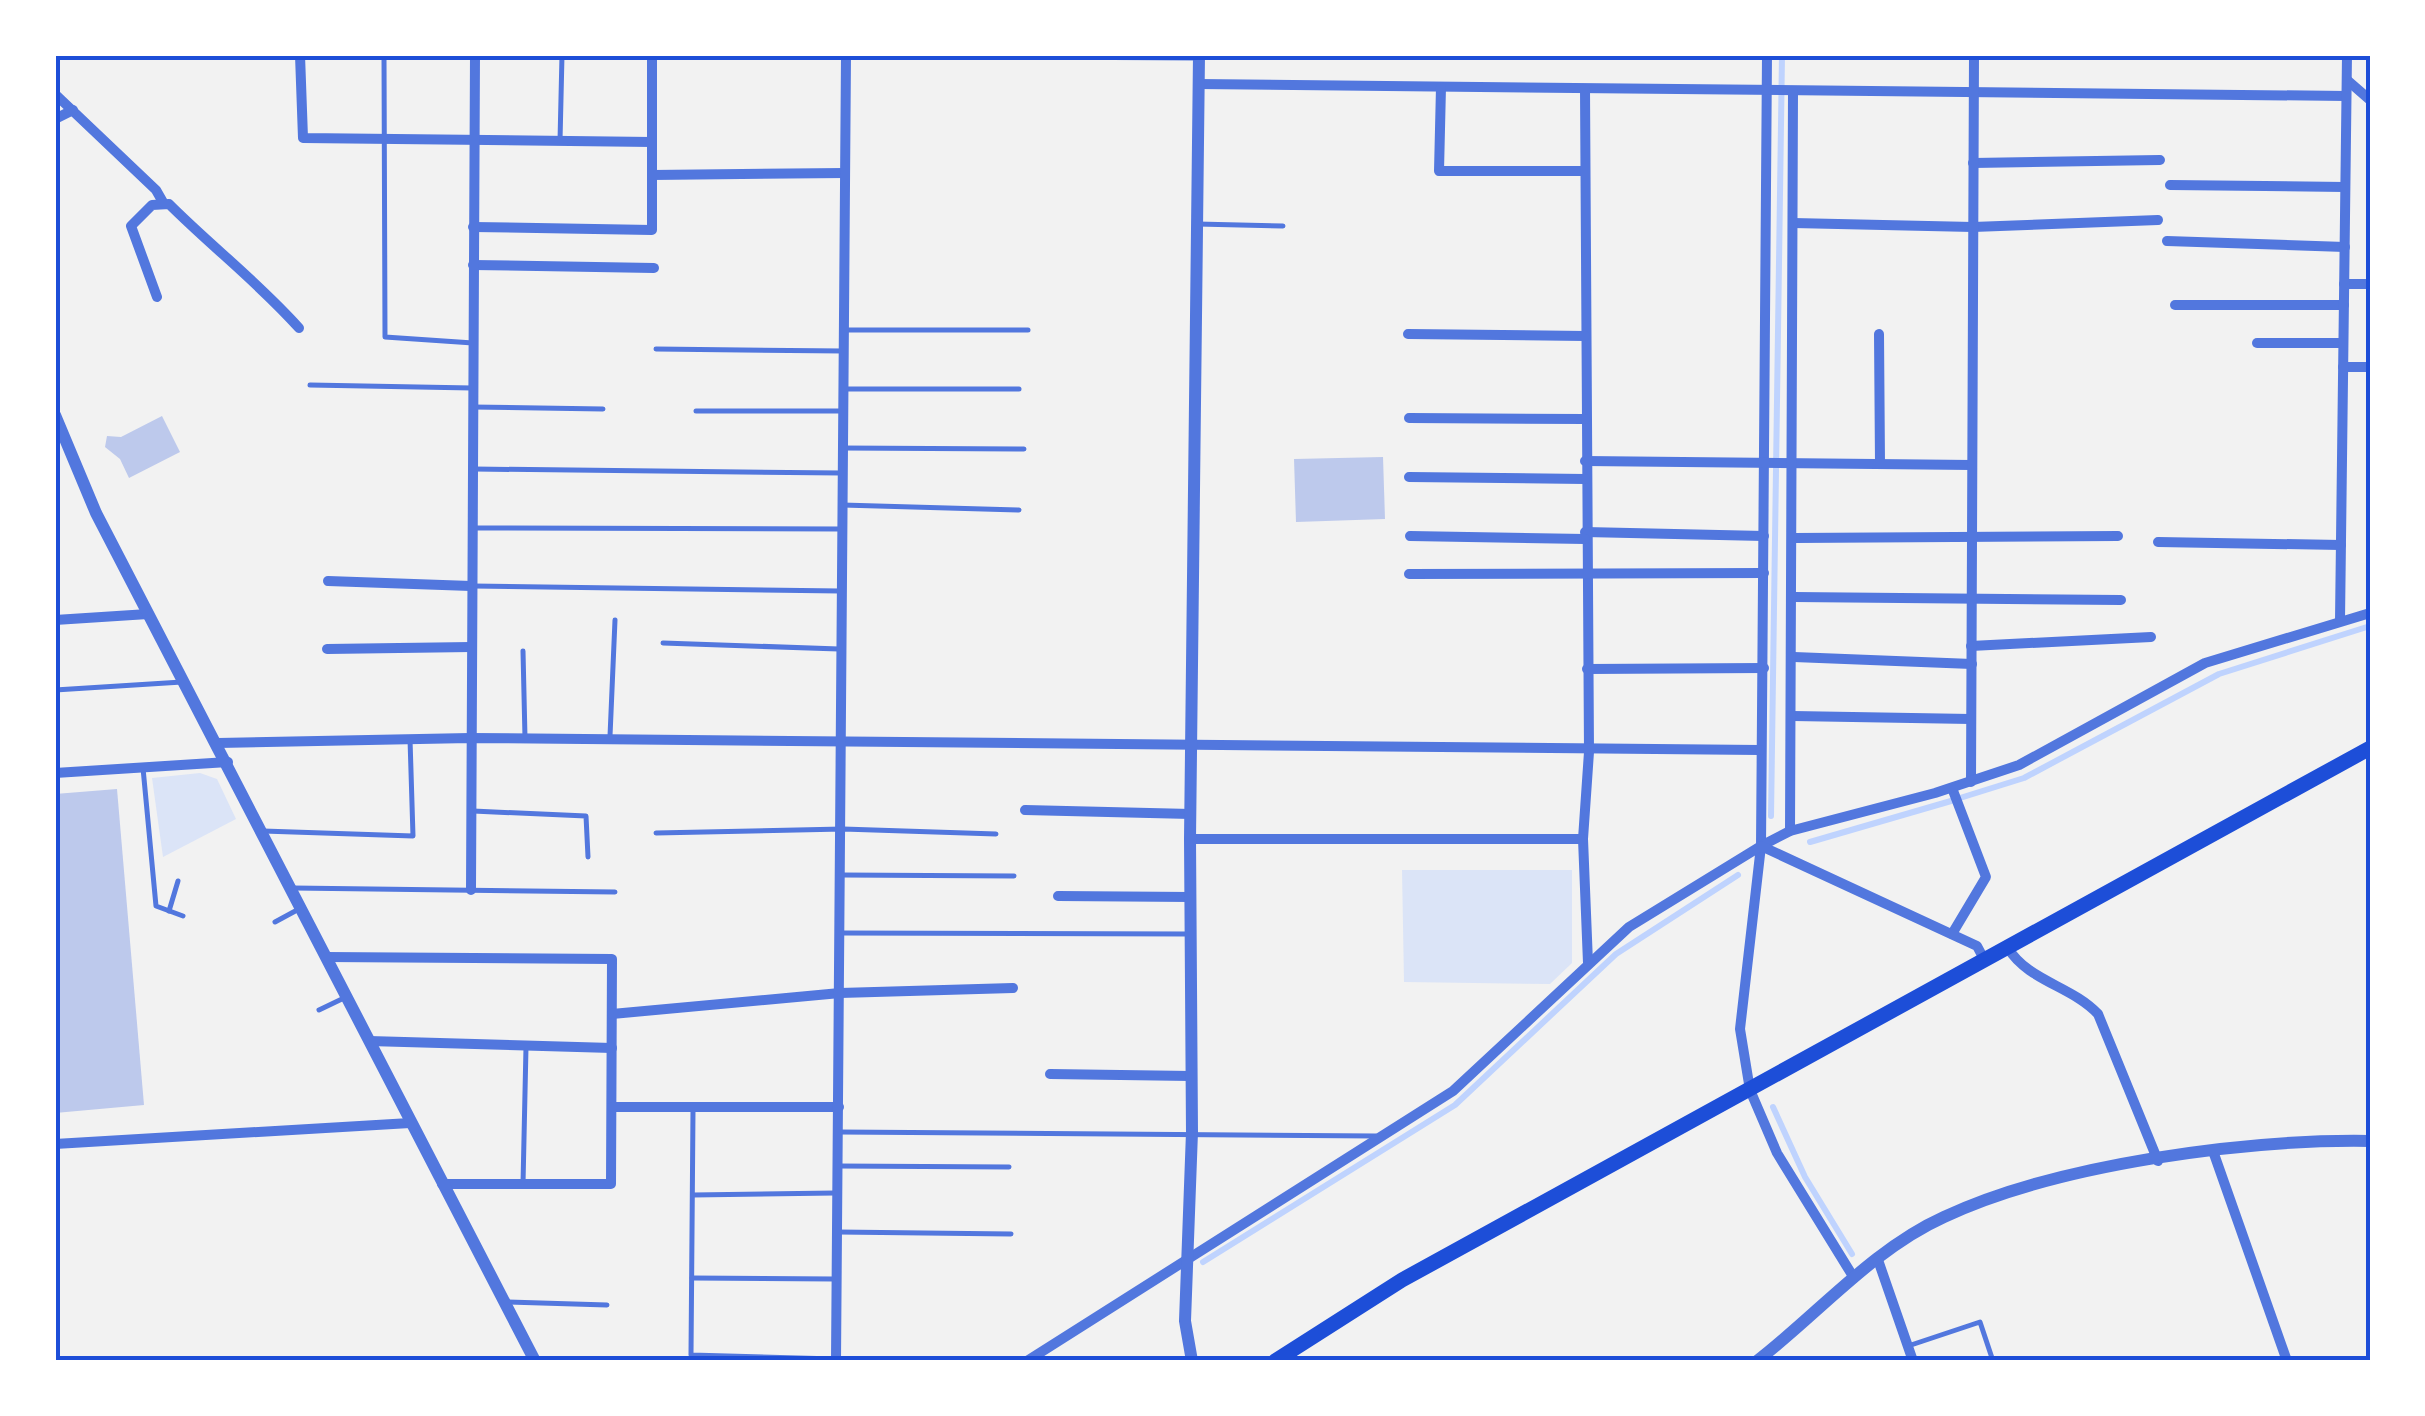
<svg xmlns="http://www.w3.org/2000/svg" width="2425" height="1416" font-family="Arial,sans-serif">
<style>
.green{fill:#dbe4f7}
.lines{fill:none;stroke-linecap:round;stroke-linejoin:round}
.stream{stroke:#bfd3fe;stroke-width:6}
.building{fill:#bdc9ec}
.service{stroke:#5277de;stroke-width:5}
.minor{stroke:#5277de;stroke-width:10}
.tertiary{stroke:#5277de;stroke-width:12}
.primary{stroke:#1d4ed8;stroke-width:15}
.neatline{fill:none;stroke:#1d4ed8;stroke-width:4}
</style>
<rect width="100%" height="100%" fill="#f2f2f2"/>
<g class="green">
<polygon points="200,773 217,779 236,819 163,857 152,778"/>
<polygon points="1402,870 1572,870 1572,963 1550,984 1404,982"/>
</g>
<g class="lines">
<g class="stream">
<polyline points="1960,798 2024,778 2219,674 2370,626"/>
<polyline points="1771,816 1782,55"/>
<polyline points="1810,842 1951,801"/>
<polyline points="1773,1107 1805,1177 1852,1254"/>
<polyline points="1203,1262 1455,1105 1616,954 1738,875"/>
</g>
</g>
<g class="building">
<polygon points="162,416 180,452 129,478 120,459 105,447 107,436 121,437"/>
<polygon points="1383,457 1385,519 1296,522 1294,459"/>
<polygon points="117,789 144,1105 55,1113 55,794"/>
</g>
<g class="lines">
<g class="service">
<polyline points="384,55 385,337 473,343"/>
<polyline points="1030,57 1196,58"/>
<polyline points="560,141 562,55"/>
<polyline points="1197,224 1283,226"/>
<polyline points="846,330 1028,330"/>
<polyline points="656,349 843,351"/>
<polyline points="310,385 472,388"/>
<polyline points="842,389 1019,389"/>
<polyline points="472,407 603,409"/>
<polyline points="696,411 842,411"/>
<polyline points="842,448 1024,449"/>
<polyline points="474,469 841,473"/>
<polyline points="842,505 1019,510"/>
<polyline points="474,528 841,529"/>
<polyline points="473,586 840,591"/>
<polyline points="663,643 839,649"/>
<polyline points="523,651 525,738"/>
<polyline points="55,690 182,682"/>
<polyline points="610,736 615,620"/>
<polyline points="143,768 156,906 183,916"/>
<polyline points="473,811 586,816 588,857"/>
<polyline points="263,831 413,836 410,739"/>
<polyline points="656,833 843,829 996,834"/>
<polyline points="842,875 1014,876"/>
<polyline points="293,888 615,892"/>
<polyline points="169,911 178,881"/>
<polyline points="275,922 299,909"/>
<polyline points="841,933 1188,934"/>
<polyline points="319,1010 344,998"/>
<polyline points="693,1110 691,1355 835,1359"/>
<polyline points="839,1132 1376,1136"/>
<polyline points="838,1166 1009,1167"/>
<polyline points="523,1184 526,1047"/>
<polyline points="693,1195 835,1193"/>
<polyline points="838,1232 1011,1234"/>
<polyline points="692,1278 834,1279"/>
<polyline points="506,1302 607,1305"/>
<polyline points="1908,1346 1980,1322 1993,1361"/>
</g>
<g class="minor">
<polyline points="300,55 303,138 652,142"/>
<polyline points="1767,55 1761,846 1740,1029 1750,1090 1777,1153 1854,1278"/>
<polyline points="2347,80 2370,100"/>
<polyline points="1198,84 2346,96"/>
<polyline points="1441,87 1439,171 1585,171"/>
<polyline points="1585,89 1589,752 1583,839 1588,963"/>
<polyline points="55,94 156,190 164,204"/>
<polyline points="55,119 73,110"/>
<polyline points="1973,163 2160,160"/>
<polyline points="652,175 845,173"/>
<polyline points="2170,185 2345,187"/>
<polyline points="1793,223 1973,227 2158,220"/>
<polyline points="473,227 652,230 652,55"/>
<polyline points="2167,241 2345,247"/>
<polyline points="473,265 654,268"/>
<polyline points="2344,284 2370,284"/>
<path d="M157,297L131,226L152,205L169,204C212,247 259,283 299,328"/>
<polyline points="2175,305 2344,305"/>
<polyline points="1408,334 1585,336"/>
<polyline points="1879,334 1880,464"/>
<polyline points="2257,343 2343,343"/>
<polyline points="2343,367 2370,367"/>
<polyline points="1409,418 1585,419"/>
<polyline points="1585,461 1972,465"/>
<polyline points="1409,477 1585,479"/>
<polyline points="1585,532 1764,536"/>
<polyline points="1410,536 1585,539"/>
<polyline points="1794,538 2118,536"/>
<polyline points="2158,542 2341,545"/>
<polyline points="1409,574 1764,573"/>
<polyline points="328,581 471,586"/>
<polyline points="1794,597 2121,600"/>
<polyline points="55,620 148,614"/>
<polyline points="2340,621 2347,55"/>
<polyline points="1971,646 2151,637"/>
<polyline points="327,649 471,647"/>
<polyline points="1794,657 1972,664"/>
<polyline points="1587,669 1764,668"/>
<polyline points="1793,716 1971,719"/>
<polyline points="218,743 470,738 1760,750"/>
<polyline points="55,773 228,762"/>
<polyline points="1971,782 1974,55"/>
<polyline points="1952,788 1986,877 1952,934"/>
<polyline points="1025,810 1191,814"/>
<polyline points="1790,831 1793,91"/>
<polyline points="1190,839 1583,839"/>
<polyline points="1761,846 1790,831 1935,793 2019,765 2205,663 2370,613"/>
<polyline points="471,890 475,55"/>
<polyline points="1058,896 1191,897"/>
<path d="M2008,948C2028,981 2072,986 2098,1014L2158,1161"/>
<polyline points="326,957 612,959 611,1184 442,1184"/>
<polyline points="612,1014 840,993 1013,988"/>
<polyline points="369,1041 612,1048"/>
<polyline points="1050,1074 1191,1076"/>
<polyline points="612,1107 839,1107"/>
<polyline points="55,1144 410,1123"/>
<polyline points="2213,1151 2287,1361"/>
<polyline points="1878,1260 1913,1361"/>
<polyline points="836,1361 846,55"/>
<polyline points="1027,1361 1453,1091 1629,927 1761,846 1977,946 1985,961"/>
</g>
<g class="tertiary">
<polyline points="55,415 96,513 535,1361"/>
<polyline points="1192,1361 1185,1321 1192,1132 1190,839 1199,55"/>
<path d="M1757,1361C1818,1314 1873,1249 1944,1217C2057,1164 2246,1139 2370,1141"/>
</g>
<polyline class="primary" points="1275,1361 1402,1280 2370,748"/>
</g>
<rect width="2425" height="1416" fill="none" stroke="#ffffff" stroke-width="115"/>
<rect x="58" y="58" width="2310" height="1300" class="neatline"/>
</svg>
